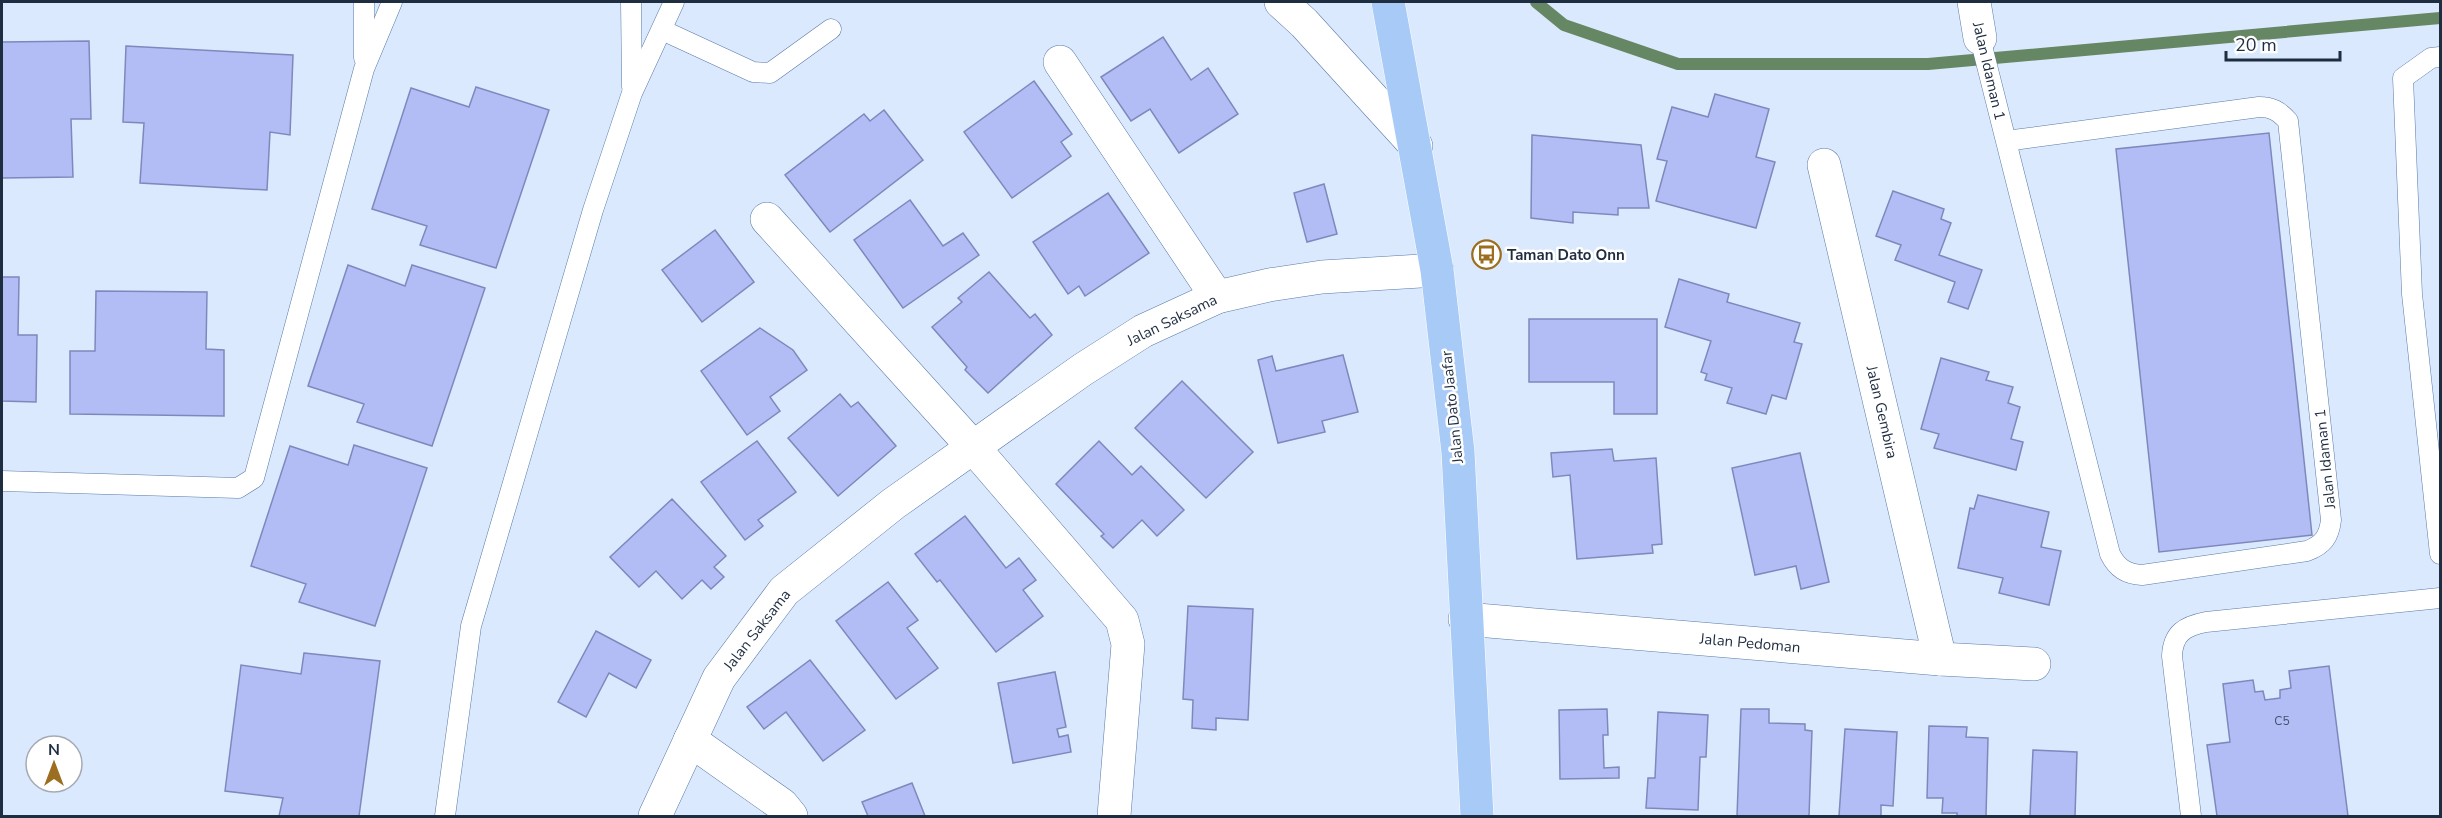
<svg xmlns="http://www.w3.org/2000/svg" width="2442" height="818" font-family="'Nunito Sans',sans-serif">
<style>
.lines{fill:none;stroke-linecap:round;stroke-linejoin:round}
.stream{stroke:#668764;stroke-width:12}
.building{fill:#b3bdf5;stroke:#7f88bd;stroke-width:1.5}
.lane-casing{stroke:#597aa7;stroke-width:21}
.street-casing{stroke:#597aa7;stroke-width:34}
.primary-casing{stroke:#fff;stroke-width:34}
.lane{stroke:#fff;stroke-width:20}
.street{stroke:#fff;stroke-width:33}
.primary{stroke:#a8caf7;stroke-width:33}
.labels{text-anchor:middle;stroke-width:5;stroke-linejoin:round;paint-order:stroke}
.number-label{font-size:12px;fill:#44516d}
.street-label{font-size:15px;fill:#1f2d40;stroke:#fff}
.poi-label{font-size:15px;font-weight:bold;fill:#1f2d40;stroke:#fff;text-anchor:start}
</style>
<rect width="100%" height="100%" fill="#dae9fd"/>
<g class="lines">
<polyline class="stream" points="1536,2 1564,25 1678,64 1928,64 2440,18"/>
</g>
<g class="building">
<polygon points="1163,37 1191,80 1208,68 1238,114 1179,153 1150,109 1131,121 1101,77"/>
<polygon points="89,41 91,119 71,119 73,177 2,178 2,42"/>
<polygon points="126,46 293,55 290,135 270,132 267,190 140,183 144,123 123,122"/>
<polygon points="1034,81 1072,134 1061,142 1071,156 1012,198 964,132"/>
<polygon points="476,87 549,110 496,268 420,245 427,226 372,209 411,88 469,107"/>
<polygon points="1715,94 1769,109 1756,157 1775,162 1756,228 1656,201 1667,161 1657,159 1672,107 1708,117"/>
<polygon points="884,110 923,160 830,232 785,175 864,114 870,121"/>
<polygon points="2269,133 2312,535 2159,552 2116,149"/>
<polygon points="1532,135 1641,145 1649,208 1618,208 1618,215 1573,212 1573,223 1531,218"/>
<polygon points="1324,184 1337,234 1307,242 1294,193"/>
<polygon points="1893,191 1944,209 1941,219 1951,223 1939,255 1982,270 1968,309 1948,302 1955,282 1895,260 1901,245 1876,236"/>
<polygon points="1108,193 1149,253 1085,296 1079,286 1068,294 1033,242"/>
<polygon points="910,200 943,246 963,233 979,255 903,308 854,240"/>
<polygon points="715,230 754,282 702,322 662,270"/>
<polygon points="348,265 405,286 412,265 485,288 432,446 357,422 364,404 308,386"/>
<polygon points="989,272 1030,318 1035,314 1052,335 988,393 965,370 967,367 932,327 962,302 958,298"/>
<polygon points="2,277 19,277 18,335 37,335 36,402 2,401"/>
<polygon points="1679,279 1729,294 1727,302 1800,323 1794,342 1802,344 1786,399 1772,395 1766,414 1727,403 1732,388 1705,380 1707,374 1701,372 1711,341 1665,327"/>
<polygon points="96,291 207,292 206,349 224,350 224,416 70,414 70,351 95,351"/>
<polygon points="1529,319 1657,319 1657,414 1614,414 1614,382 1529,382"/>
<polygon points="760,328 793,350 807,370 770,397 780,411 747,435 701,371"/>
<polygon points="1343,355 1358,412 1322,421 1325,432 1278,443 1258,360 1272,356 1276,371"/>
<polygon points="1941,358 1989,372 1986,380 2013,387 2008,403 2020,407 2011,439 2023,442 2016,470 1934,448 1939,434 1921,429"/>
<polygon points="1182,381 1253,452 1206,498 1135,428"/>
<polygon points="840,394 851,407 858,402 896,446 838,496 788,438"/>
<polygon points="757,441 796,492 758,520 763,526 745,540 701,482"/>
<polygon points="1099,441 1132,475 1141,466 1184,510 1157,536 1142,520 1113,548 1101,536 1104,534 1056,484"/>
<polygon points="354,445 427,468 375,626 299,602 306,584 251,566 290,446 348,465"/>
<polygon points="1612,449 1614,461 1656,458 1662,544 1652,545 1653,553 1577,559 1570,475 1553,477 1551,453"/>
<polygon points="1800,453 1829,582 1801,589 1796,566 1755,575 1732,468"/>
<polygon points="1978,495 2049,512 2041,547 2061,551 2049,605 1999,593 2003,578 1958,568 1970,508 1974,509"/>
<polygon points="672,499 726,556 714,567 724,577 711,589 702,580 682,599 656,571 639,587 610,557"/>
<polygon points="965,516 1006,568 1019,558 1036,580 1023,590 1043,616 996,652 940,580 937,582 915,554"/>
<polygon points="888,582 918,620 907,628 938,668 896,699 836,621"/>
<polygon points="1188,606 1253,609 1248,720 1216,718 1216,730 1192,728 1193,700 1183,699"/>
<polygon points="596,631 651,660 636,688 609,673 586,717 558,702"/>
<polygon points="304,653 380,661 359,816 279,816 283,798 225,791 241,665 301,674"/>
<polygon points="810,660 865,730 823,761 786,712 764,729 747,707"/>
<polygon points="2329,666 2348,816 2217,816 2207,745 2230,742 2223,684 2253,680 2255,692 2263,691 2265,700 2280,698 2280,690 2291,688 2289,671"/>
<polygon points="1055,672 1066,727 1057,729 1059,737 1068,735 1071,752 1013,763 998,683"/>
<polygon points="1607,709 1608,735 1603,735 1604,768 1619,767 1619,778 1560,779 1559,710"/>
<polygon points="1741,709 1769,709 1769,723 1805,724 1805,730 1812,731 1809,816 1737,816"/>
<polygon points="1658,712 1708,715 1706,757 1700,757 1698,810 1646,808 1648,778 1655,778"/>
<polygon points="1929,726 1967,727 1966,737 1988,738 1986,816 1957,816 1957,813 1942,813 1943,798 1927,798"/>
<polygon points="1845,729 1897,732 1893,806 1881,805 1881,816 1839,816"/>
<polygon points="2033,750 2077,752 2075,816 2030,816"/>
<polygon points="912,783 925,816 868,816 862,802"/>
</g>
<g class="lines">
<defs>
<g id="lane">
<polyline points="364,2 364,58"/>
<polyline points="631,2 632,87"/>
<polyline points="662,30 753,72 770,73 831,29"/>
<path d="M1980,38L2110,554C2117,568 2126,574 2142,575L2307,551C2323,545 2329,537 2331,520L2288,121C2279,111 2272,107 2259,107L2006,141"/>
<polyline points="2440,57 2431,58 2403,78 2412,294 2440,554"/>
<polyline points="2,481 238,488 254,478 364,69 392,2"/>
<polyline points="445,816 471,626 593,210 632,93 674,2"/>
<path d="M2191,816L2172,656C2173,633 2185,626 2206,622L2440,598"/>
</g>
<g id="street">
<polyline points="1281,2 1304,23 1416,146"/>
<polyline points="1974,2 1980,38"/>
<polyline points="1060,62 1217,297"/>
<polyline points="1824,165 1940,659"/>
<polyline points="767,219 973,447 1122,620 1128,644 1114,816"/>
<polyline points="1465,619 1940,659 2034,664"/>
<polyline points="690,740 782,805 791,816"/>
<polyline points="655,816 719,678 784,591 893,504 1082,370 1143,331 1217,297 1269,285 1322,277 1437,270"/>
</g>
<polyline id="primary" points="1388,2 1437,270 1458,452 1477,816"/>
</defs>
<use href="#lane" class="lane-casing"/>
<use href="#street" class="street-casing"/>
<use href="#primary" class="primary-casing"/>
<use href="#lane" class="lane"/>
<use href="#street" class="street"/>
<use href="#primary" class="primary"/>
</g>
<defs>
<symbol id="bus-ring" viewBox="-11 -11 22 22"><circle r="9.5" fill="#fff" stroke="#9c6f20" stroke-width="1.5"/><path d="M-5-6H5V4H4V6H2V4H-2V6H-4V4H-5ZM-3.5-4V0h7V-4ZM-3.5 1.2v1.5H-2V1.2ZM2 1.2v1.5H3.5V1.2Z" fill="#9c6f20"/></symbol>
</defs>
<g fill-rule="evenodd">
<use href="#bus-ring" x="1470" y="238" width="33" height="33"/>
</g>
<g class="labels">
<g class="number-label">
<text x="2282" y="725">C5</text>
</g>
<g class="street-label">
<text transform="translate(1989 71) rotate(77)" y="5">Jalan Idaman 1</text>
<text transform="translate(1172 320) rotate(-26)" y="5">Jalan Saksama</text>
<text transform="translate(1452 407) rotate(-96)" y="5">Jalan Dato Jaafar</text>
<text transform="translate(1882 412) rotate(77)" y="5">Jalan Gembira</text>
<text transform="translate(2325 459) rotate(-96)" y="5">Jalan Idaman 1</text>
<text transform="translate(757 630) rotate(-52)" y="5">Jalan Saksama</text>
<text transform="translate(1750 643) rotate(5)" y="5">Jalan Pedoman</text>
</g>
<g class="poi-label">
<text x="1507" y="260">Taman Dato Onn</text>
</g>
</g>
<rect width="2442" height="818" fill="none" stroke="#1f2d40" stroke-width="6"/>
<g transform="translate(54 764)"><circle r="28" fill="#ffffff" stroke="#a5abb3" stroke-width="1.5"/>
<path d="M0-4.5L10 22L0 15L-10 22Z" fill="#9c6f20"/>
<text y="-9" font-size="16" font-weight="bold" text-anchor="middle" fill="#1f2d40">N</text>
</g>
<path d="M2226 51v9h114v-9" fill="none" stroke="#1f2d40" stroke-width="3"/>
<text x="2235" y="51" font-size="18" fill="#1f2d40" stroke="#ffffff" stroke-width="4.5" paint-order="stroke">20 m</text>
</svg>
